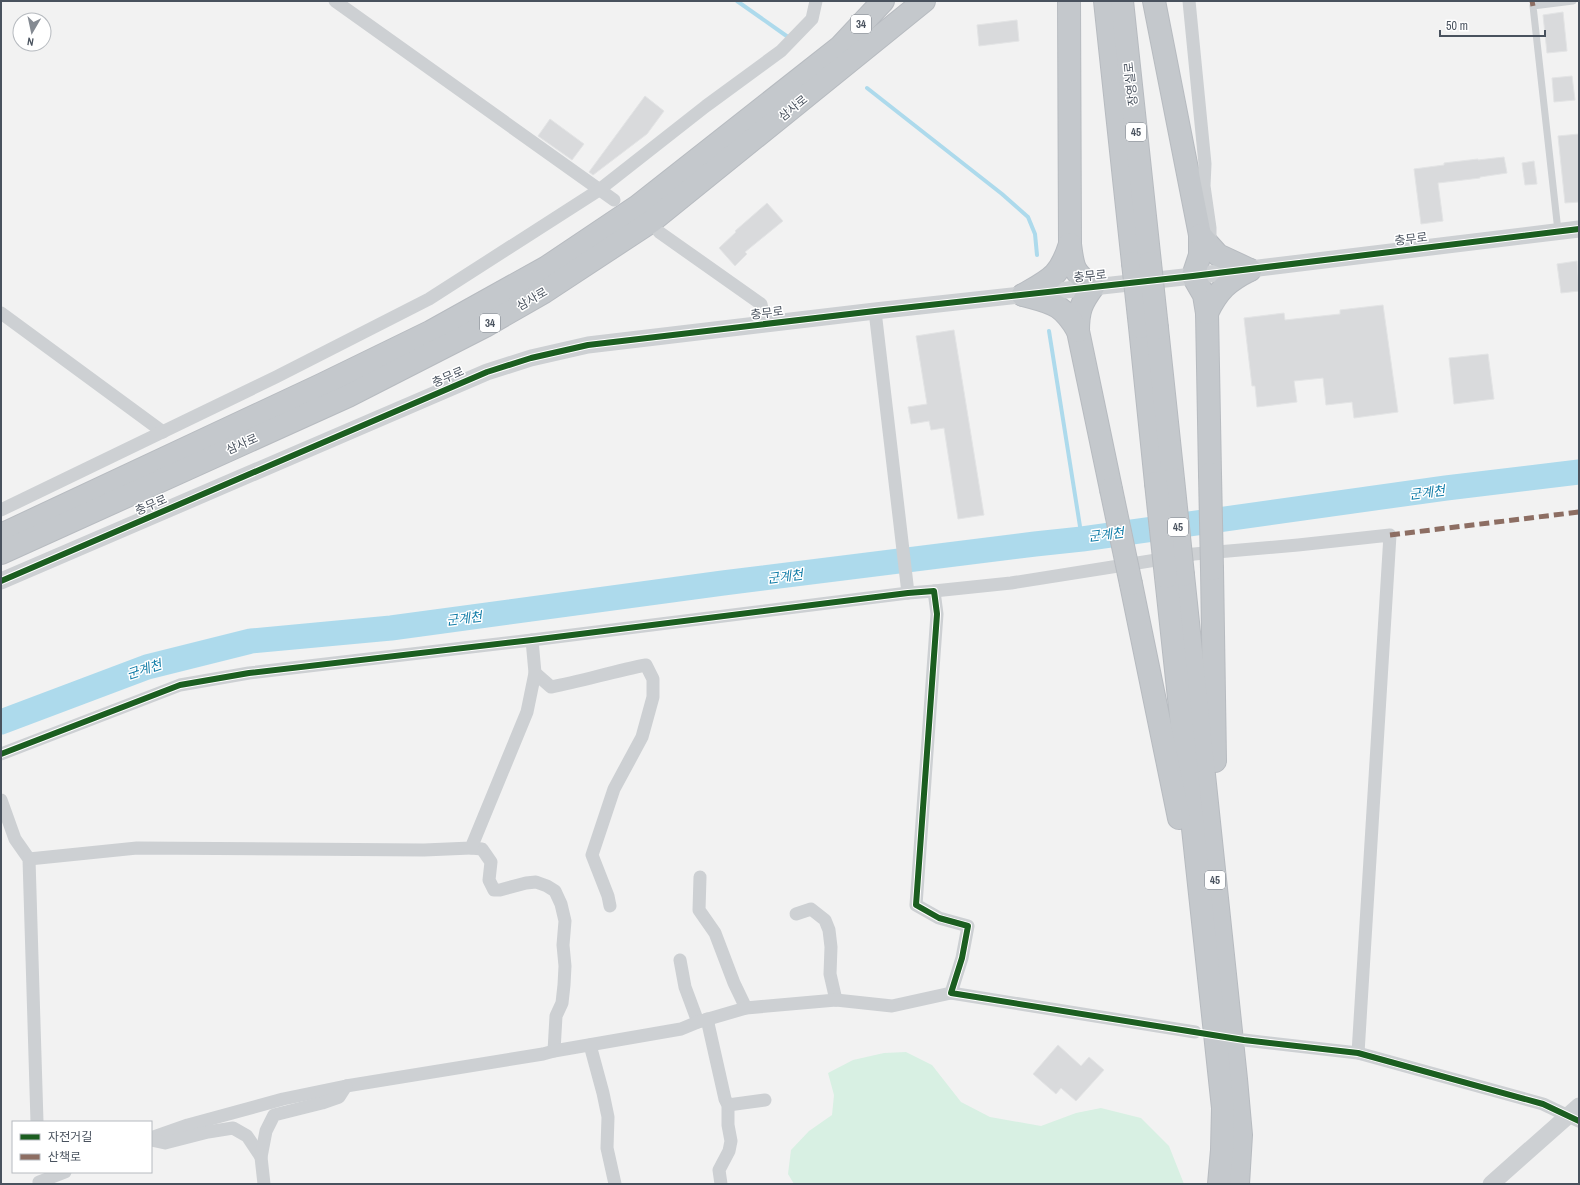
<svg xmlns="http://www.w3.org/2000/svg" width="1580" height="1185" font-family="'Archivo Narrow','Noto Sans KR',sans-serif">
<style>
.green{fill:#d8f0e3}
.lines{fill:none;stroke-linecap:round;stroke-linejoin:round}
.stream{stroke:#addaec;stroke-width:4}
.river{stroke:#addaec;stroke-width:25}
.building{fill:#d9dadc;stroke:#e3e4e5}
.trunk-casing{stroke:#b7bbc0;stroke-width:24}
.service{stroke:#cdd0d3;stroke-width:7}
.minor{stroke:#cdd0d3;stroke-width:13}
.tertiary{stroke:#cdd0d3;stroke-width:17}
.trunk{stroke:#c4c8cc;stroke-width:22}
.trunk-bridge-casing{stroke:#b7bbc0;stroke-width:24;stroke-linecap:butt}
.trunk-bridge{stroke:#c4c8cc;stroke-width:22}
.quiet{stroke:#8d6e63;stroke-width:5;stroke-dasharray:10 5;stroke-linecap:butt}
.cycleway-casing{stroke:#fff;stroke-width:8}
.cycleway{stroke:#1b5e20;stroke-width:6}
.labels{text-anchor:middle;stroke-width:3;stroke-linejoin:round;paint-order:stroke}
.shield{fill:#fff;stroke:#80868e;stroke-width:1}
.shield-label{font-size:11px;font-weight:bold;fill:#49525e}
.street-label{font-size:12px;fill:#49525e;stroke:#fff}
.water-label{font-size:13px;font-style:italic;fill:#127da8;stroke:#fff}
</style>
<rect width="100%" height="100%" fill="#f2f2f2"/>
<polygon class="green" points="906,1052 932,1065 961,1102 990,1117 1041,1126 1076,1113 1101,1108 1141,1118 1169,1146 1184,1184 794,1184 788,1174 791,1150 809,1131 832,1115 834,1095 828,1073 853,1060 884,1053"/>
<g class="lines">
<g class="stream">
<polyline points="737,1 788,37"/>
<polyline points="867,88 1002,194 1028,217 1035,234 1037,255"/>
<polyline points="1049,331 1082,539"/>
</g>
<polyline class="river" points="1,722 147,667 251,641 391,628 723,583 1035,544 1082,539 1446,488 1579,472"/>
</g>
<g class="building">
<polygon points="1563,12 1567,51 1547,53 1543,15"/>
<polygon points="1017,20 1019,41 979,46 977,25"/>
<polygon points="1572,76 1575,100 1554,102 1552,78"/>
<polygon points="645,96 664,111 647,134 593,175 589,172"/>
<polygon points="550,119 584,144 572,160 538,136"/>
<polygon points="1579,134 1579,202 1565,203 1558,136"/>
<polygon points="1504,157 1507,173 1480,177 1480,178 1438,183 1443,221 1421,224 1414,169 1444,165 1444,163 1478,159 1478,160"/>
<polygon points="1534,161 1537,184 1525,185 1522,163"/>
<polygon points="767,203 783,221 745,252 747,254 735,266 719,248 736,232 735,231"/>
<polygon points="1577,261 1579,291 1561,293 1557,264"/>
<polygon points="1383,305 1398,412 1354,418 1352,402 1326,405 1323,378 1294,381 1297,402 1257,407 1255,386 1252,386 1244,318 1284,313 1285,320 1340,314 1340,310"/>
<polygon points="954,330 984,515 958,519 944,428 931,430 929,421 911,424 908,407 927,404 916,336"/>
<polygon points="1488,354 1494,399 1454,404 1449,358"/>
<polygon points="1058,1045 1081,1066 1089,1057 1104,1070 1076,1101 1061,1088 1056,1094 1033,1074"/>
</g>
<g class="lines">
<defs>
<g id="trunk">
<path d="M1069,1L1070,244C1073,268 1073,272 1093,287C1081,303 1078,311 1078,331L1111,489"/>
<polyline points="1105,1 1133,263"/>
<polyline points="1122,1 1150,263"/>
<polyline points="1154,1 1200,235 1200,255 1193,276 1204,295 1207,313 1210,474"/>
<polyline points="1200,235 1218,255 1250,270"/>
<path d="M1023,295C1051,279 1060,276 1070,244"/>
<path d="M1023,295C1052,303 1062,303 1078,331"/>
<path d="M1207,313C1218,290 1228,281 1250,270"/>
<polyline points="1140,327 1156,483"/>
<polyline points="1157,328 1173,479"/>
<polyline points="1,535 321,385 430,332 547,267 638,206 840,47 883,1"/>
<polyline points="1,553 348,396 485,326 544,292 652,221 924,1"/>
<polyline points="1212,569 1215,761"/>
<polyline points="1183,575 1236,1079 1241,1135 1238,1184"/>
<polyline points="1166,577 1223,1108 1222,1150 1219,1184"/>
<polyline points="1131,584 1179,818"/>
</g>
</defs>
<use href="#trunk" class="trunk-casing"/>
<polyline class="service" points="1558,231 1533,6 1573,1"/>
<g class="minor">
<polyline points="335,1 614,200"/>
<polyline points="1189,1 1205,164 1204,186 1210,228 1210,245"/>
<polyline points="659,232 761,304 765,324"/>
<polyline points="875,311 908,593"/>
<polyline points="1,313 163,432"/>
<polyline points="1,510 276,377 429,299 599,190 706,106 781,51 812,19 816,1"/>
<polyline points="934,591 1011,583 1194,554 1298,545 1390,535 1358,1053"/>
<path d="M535,673L551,687C583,681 614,671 646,665L653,679V697L642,737L614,789L592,855L608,896L610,906"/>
<polyline points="1,754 180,685 249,673 532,640 908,593 934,591 937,614 916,905 939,918 968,926 962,958 951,993 1195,1032"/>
<polyline points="1,800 15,839 29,859 37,1122"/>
<polyline points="471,848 482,849 491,862 489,880 494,890 500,890 526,883 536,882 547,886 555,891 561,904 565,921 563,945 565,966 564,985 562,1003 556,1016 554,1051"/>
<polyline points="29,859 137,848 424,850 471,848 527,712 535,673 532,640"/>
<polyline points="700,877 699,910 715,933 734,983 746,1008"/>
<polyline points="796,914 811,909 825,920 829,930 831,947 830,974 836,1000"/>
<polyline points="680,960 685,987 698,1022"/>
<polyline points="707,1019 725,1099 728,1105 728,1125 731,1141 729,1151 719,1170 721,1184"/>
<polyline points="1244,1040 1358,1053 1543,1104 1579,1121"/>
<polyline points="590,1045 603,1093 608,1117 607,1148 615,1184"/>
<polyline points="728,1105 765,1100"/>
<polyline points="151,1138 188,1125 283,1099 346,1086 543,1054 554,1051 681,1029 698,1022 746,1008 836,1000 892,1006 951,993"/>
<polyline points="151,1140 165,1143 208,1132 233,1128 247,1136 261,1157"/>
<polyline points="39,1182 65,1172"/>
<polyline points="264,1184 261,1157 266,1131 274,1115 322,1103 339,1097 346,1086"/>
</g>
<g class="tertiary">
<polyline points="1,581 487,372 531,358 588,345 875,311 1193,276 1579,229"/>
<polyline points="1491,1184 1579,1106"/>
</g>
<use href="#trunk" class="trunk"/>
<defs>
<g id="trunk-bridge">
<polyline points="1133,263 1140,327"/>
<polyline points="1150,263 1157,328"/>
<polyline points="1210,474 1212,569"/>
<polyline points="1173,479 1183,575"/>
<polyline points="1156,483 1166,577"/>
<polyline points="1111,489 1131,584"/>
</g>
</defs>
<use href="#trunk-bridge" class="trunk-bridge-casing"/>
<use href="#trunk-bridge" class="trunk-bridge"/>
<g class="quiet">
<polyline points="1532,1 1533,6"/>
<polyline points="1390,535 1579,512"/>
</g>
<defs>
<g id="cycleway">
<polyline points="1,581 487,372 531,358 588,345 875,311 1193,276 1579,229"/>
<polyline points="1,754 180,685 249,673 532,640 908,593 934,591 937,614 916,905 939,918 968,926 962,958 951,993 1244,1040 1358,1053 1543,1104 1579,1121"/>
</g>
</defs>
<use href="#cycleway" class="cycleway-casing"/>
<use href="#cycleway" class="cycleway"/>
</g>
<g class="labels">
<g class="shield">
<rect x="851" y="15" width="20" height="18" rx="3"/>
<rect x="1126" y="123" width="20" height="18" rx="3"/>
<rect x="480" y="314" width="20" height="18" rx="3"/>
<rect x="1168" y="518" width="20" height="18" rx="3"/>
<rect x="1205" y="871" width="20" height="18" rx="3"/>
</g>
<g class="shield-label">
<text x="861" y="28">34</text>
<text x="1136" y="136">45</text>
<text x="490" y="327">34</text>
<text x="1178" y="531">45</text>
<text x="1215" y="884">45</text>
</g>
<g class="street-label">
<text transform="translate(1131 84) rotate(-96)" y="4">장영실로</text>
<text transform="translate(793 108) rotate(-39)" y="4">삼사로</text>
<text transform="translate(1411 239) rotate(-7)" y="4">충무로</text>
<text transform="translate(1090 276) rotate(-6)" y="4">충무로</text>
<text transform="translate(532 299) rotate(-30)" y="4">삼사로</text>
<text transform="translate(767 313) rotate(-7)" y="4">충무로</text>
<text transform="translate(448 377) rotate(-23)" y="4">충무로</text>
<text transform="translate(242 444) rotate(-24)" y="4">삼사로</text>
<text transform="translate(151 505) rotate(-23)" y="4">충무로</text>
</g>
<g class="water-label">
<text transform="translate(1427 492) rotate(-7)" y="5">군계천</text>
<text transform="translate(1106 534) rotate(-7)" y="5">군계천</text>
<text transform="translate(785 576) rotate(-7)" y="5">군계천</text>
<text transform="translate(464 618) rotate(-7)" y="5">군계천</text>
<text transform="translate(144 669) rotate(-18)" y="5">군계천</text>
</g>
</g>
<rect width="1580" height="1185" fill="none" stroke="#49525e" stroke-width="4"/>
<rect x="12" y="1121" width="140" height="52" fill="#ffffff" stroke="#b6babf"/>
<rect x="20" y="1134" width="20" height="6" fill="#1b5e20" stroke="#b6babf"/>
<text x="48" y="1141" font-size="12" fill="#49525e">자전거길</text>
<rect x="20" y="1154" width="20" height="6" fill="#8d6e63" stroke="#b6babf"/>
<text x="48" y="1161" font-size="12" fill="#49525e">산책로</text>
<g transform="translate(32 32) rotate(189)"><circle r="19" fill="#ffffff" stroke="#b6babf"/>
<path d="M0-3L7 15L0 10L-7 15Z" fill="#848a92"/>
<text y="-6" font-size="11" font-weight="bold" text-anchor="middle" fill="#49525e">N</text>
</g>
<path d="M1440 30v6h105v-6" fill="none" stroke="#49525e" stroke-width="2"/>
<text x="1446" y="30" font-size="12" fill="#49525e" stroke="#ffffff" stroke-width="3" paint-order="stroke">50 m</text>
</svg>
